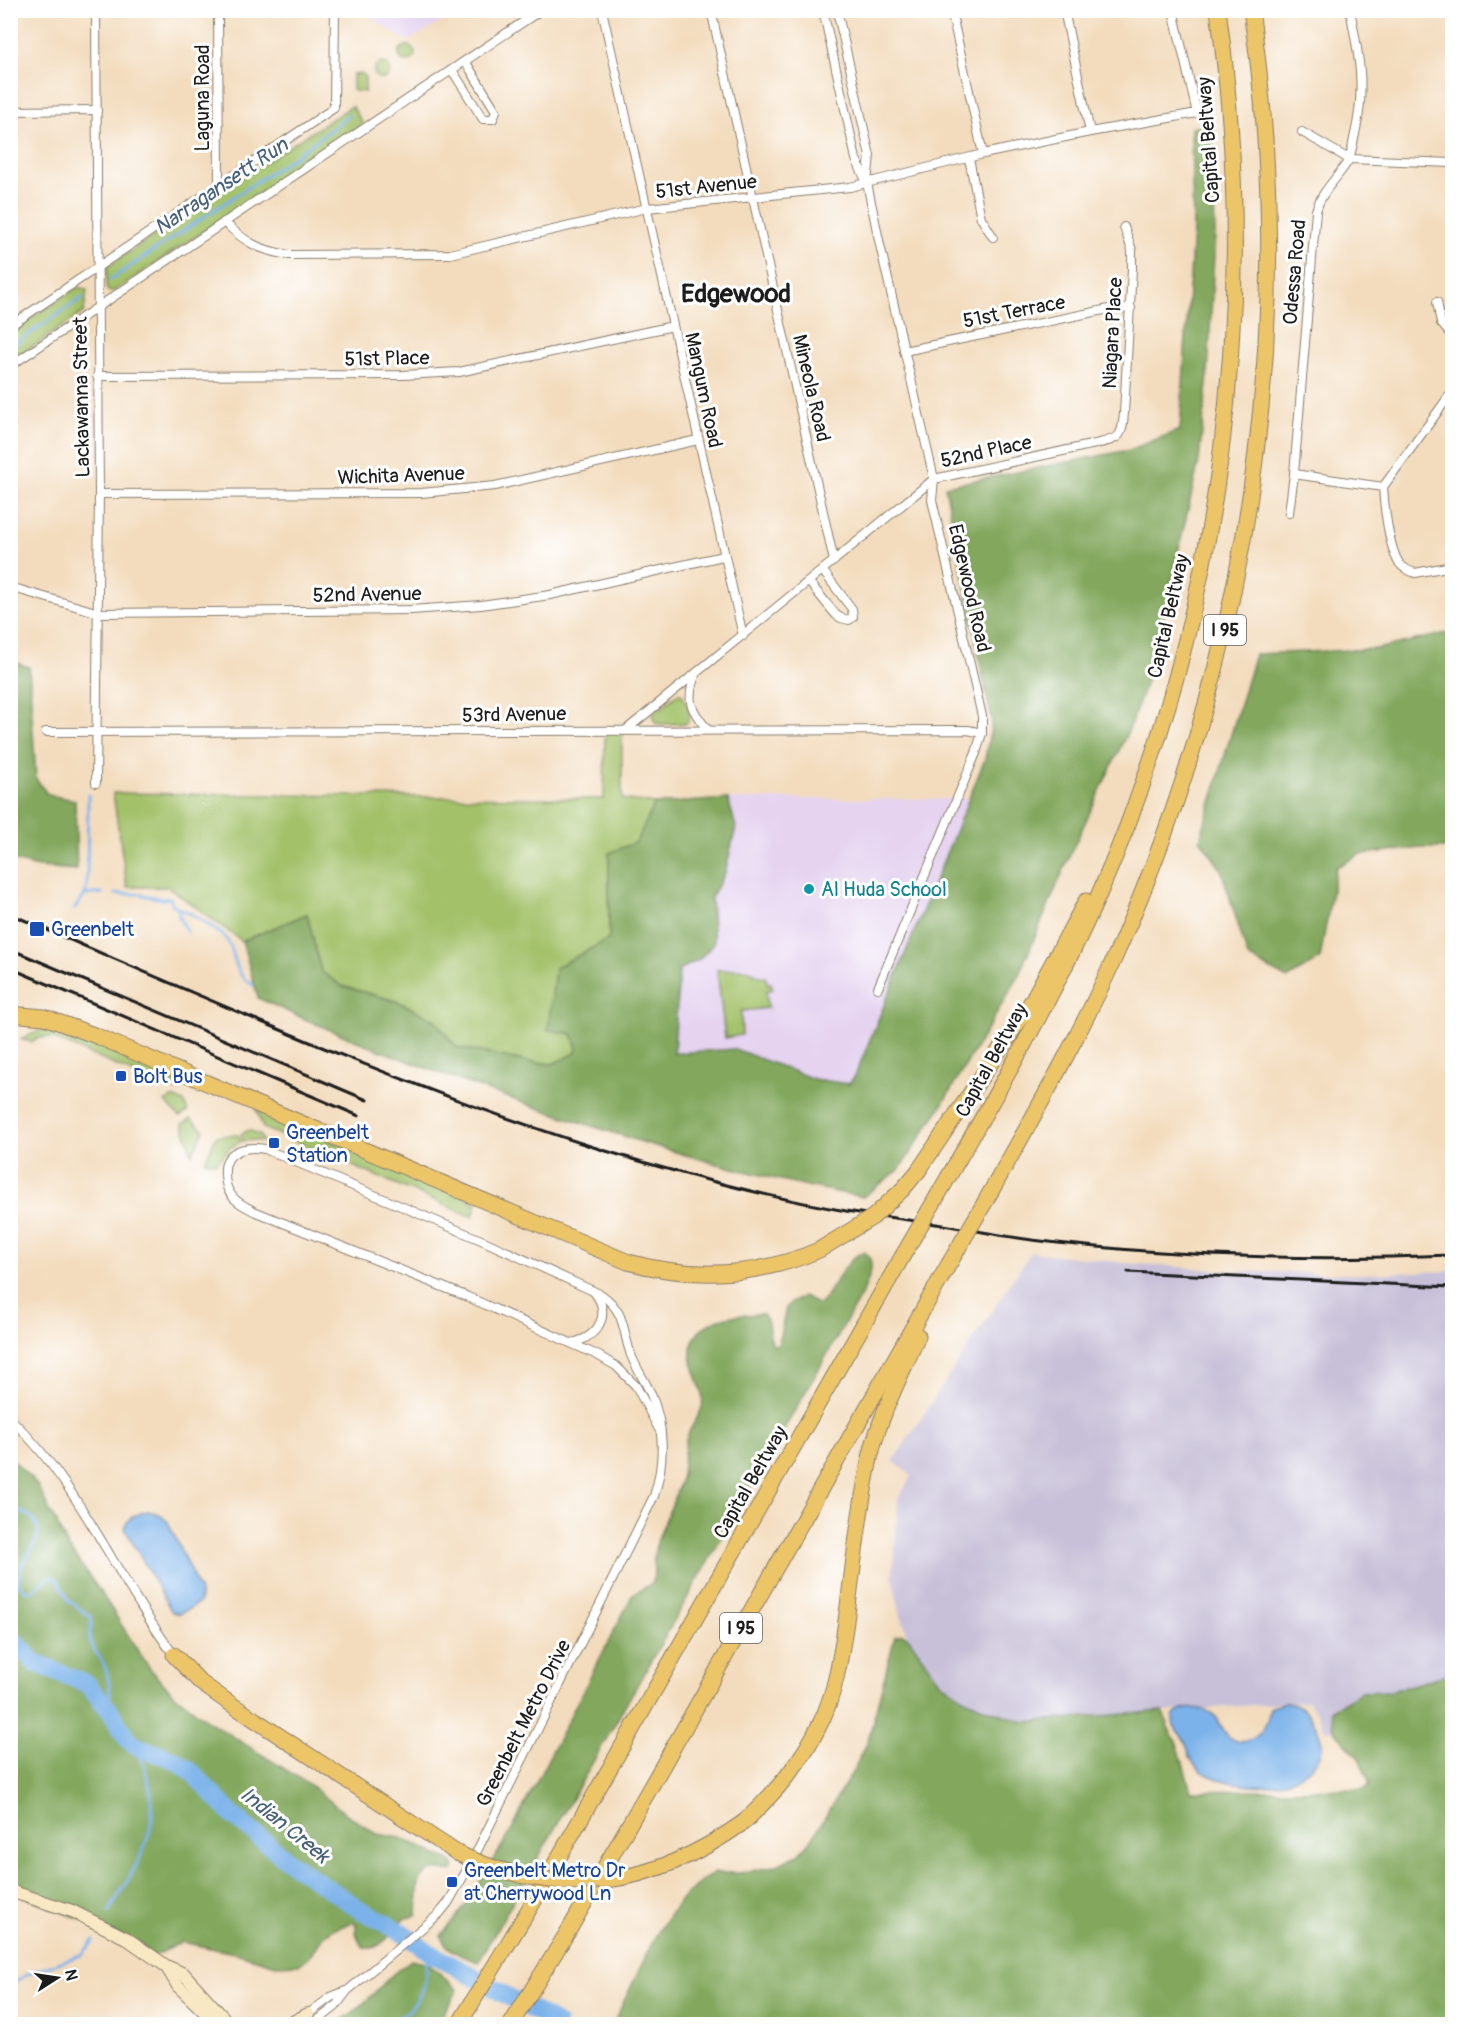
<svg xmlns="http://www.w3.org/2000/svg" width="1463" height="2035" font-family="Pangolin,sans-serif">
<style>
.built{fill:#e5d3f0}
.industrial{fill:#c7c0d8}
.green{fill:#a3c169;stroke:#606e42;stroke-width:1.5}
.forest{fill:#82a75d;stroke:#4f623c;stroke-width:1.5}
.water{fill:#7bb2ea;stroke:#4c6783;stroke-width:1.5}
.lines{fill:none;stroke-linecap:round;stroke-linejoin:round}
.stream{stroke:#7bb2ea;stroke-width:3}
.river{stroke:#7bb2ea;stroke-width:18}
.street-casing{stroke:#887c6c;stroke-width:10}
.secondary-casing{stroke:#887c6c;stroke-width:14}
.highway-casing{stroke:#887c6c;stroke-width:17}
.street{stroke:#fff;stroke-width:8}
.secondary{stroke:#f8e8c3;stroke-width:12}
.highway{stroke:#edc569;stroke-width:15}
.rail{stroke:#1c1c1c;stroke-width:3}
.highway-bridge-casing{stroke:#887c6c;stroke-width:17;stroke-linecap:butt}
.highway-bridge{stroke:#edc569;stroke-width:15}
.culture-dot{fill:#0f9aa8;stroke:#fff;stroke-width:2}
.transit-dot{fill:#1a4fb4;stroke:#fff;stroke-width:2}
.labels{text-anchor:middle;stroke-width:6;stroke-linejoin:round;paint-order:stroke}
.shield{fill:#fff;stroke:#606060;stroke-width:1.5}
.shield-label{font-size:18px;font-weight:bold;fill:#1c1c1c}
.street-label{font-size:20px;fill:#1c1c1c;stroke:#fff}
.culture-label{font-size:20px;fill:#0d838f;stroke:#fff;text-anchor:start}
.transit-label{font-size:20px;fill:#164399;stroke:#fff;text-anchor:start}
.water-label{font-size:21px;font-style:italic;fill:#476079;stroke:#fff}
.district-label{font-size:26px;font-weight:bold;fill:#1c1c1c;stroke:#fff}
</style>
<rect width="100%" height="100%" fill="#fff"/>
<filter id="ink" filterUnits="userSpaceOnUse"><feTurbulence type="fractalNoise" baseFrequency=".0167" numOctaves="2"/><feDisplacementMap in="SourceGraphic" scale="12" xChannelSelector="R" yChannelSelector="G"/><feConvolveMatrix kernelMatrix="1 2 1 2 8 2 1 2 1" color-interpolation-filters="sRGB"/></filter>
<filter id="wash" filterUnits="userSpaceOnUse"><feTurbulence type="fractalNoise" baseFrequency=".008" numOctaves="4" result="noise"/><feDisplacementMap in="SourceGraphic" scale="24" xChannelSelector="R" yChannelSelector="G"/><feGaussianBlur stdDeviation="1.35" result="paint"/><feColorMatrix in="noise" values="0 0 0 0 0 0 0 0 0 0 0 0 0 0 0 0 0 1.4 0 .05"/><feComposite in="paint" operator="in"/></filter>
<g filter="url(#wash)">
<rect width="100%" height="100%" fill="#f3dcbd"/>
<g class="built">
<polygon points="372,11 372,10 461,11 408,41 372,18"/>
<polygon points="728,799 969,799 881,1016 855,1076 849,1084 814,1079 735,1049 674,1054 679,970 700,959 714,943 711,898 725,873 736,827"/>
</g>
<polygon class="industrial" points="1031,1252 1126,1263 1233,1271 1356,1274 1452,1271 1452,1673 1392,1691 1361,1692 1331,1710 1334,1730 1324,1730 1317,1713 1308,1701 1024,1722 987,1709 965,1699 939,1682 908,1637 900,1613 892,1573 895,1556 898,1498 912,1476 893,1461"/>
<g class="green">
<circle cx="407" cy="54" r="8"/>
<circle cx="382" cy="71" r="8"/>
<polygon points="362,74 365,76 365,92 353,91 353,75"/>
<polygon points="352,106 363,124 116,290 109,292 106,288 107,267 252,170"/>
<polygon points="78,287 87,290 84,312 11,361 11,332"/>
<path d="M679,693L683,695C686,704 694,716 686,724H657L654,721L653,714Z"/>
<polygon points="605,730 622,730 622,799 655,804 636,843 609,853 609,939 555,968 572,1034 577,1048 575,1054 552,1064 529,1062 456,1047 435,1020 399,1002 342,986 321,971 307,914 242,941 168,887 127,887 113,793 604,799"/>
<polygon points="747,969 762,977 765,976 768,984 771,983 773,989 766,991 768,1008 741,1011 742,1035 725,1038 717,970"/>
<polygon points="53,1025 186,1080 183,1088 176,1091 177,1086 170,1083 167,1088 50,1037 38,1038 31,1042 20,1039"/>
<polygon points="173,1097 184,1102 188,1112 180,1117 165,1102"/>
<polygon points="256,1109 477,1203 473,1217 263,1128"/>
<polygon points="191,1119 204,1130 192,1155 183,1124"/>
<polygon points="249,1130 260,1135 263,1142 255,1140 243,1141 241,1134"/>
<polygon points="238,1135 241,1142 231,1147 216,1163 205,1161 216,1136"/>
</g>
<g class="forest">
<path d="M1212,125L1215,233L1208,375L1199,461L1152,666L1129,729L1073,848L1017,979L940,1108L899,1170L863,1197C755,1178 650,1146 547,1111C449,1078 352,1042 258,998L242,941L307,914L321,971L342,986L399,1002L435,1020L456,1047L529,1062L552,1064L575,1054L577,1048L572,1034L548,1030L555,968L609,939V853L636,842L655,804L728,799L736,827L725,873L711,898L714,943L700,959L679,970L674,1053L735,1049L814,1079L849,1084L855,1076L985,759L992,722L945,486L1129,450L1180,430L1193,228L1191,128Z"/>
<polygon points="1452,632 1452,848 1421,848 1361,854 1336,867 1320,959 1287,979 1248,957 1221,869 1200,839 1255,654 1376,649"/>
<polygon points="11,661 29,667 36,779 48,795 75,800 77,870 38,867 11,860"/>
<path d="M864,1252C878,1261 868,1280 863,1292L478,1962C464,1957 446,1951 441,1936L464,1908L510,1833L633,1594L653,1583C655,1571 652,1559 656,1546C662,1524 674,1504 680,1482C684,1468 683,1454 686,1441C688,1428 699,1419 702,1407C707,1381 677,1357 699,1332C715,1314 742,1315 763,1314C772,1323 766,1336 774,1346L778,1345L786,1308L789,1304L804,1296L817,1304L821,1303C831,1291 849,1254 864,1252Z"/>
<path d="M10,1457L37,1485L69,1548L102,1594L141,1656L155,1675L175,1695L208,1721L309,1784L346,1814L377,1834L401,1838L451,1861L455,1867L453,1871C447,1872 441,1869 434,1870C413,1873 419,1899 417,1914L412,1917L406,1918C397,1927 374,1960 361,1944C356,1938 356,1932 356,1925L354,1922L332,1930L323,1937L309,1957L299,1964L276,1965L239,1954L182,1942L154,1956L126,1938L11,1891Z"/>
<polygon points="902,1634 908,1637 940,1682 965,1699 987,1709 1024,1722 1163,1711 1168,1727 1177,1743 1191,1791 1365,1789 1370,1784 1359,1758 1334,1730 1331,1710 1361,1692 1392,1691 1452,1673 1452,2024 613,2024 656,1935 678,1903 701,1881 715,1873 740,1873 772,1867 798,1855 810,1842 852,1773 868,1741 895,1636"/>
<polygon points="411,1960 429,1964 458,1990 437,2024 335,2024 358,2009 393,1974"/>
</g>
<g class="water">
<path d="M148,1511L159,1514L168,1522L200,1592V1602L180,1614L172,1612L125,1529C126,1517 137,1514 148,1511Z"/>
<path d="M1285,1702C1301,1703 1309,1713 1316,1726C1319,1733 1323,1741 1322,1748C1320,1767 1294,1781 1277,1784C1255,1788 1210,1783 1195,1765C1188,1758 1189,1748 1184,1740C1179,1731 1172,1728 1173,1716C1183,1705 1205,1706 1216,1717C1221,1723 1223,1732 1229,1737C1242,1747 1258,1739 1265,1726C1268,1721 1269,1713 1270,1708Z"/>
</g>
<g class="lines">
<g class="stream">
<polyline points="110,280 295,156 349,116"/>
<polyline points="10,347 82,298"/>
<path d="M115,894H138L162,899L170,898C173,910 183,909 191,914C198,918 222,933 226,938C237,954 233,976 253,985"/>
<polyline points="85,895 87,885 88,795"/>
<polyline points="74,909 85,895 102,893"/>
<polyline points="179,909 179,916 187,932"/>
<path d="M10,1512C19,1511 26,1512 32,1518C52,1539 13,1561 19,1583C20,1588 25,1590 29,1592C38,1589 43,1580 52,1577L58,1580L69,1601L91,1617C93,1625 88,1632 90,1640C92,1650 100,1656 104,1665C111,1680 109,1696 111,1712"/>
<path d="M109,1912C127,1880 154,1845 152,1806C151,1786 144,1766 138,1747"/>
<polyline points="10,1985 28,1974 83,1954 93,1941"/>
<path d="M357,2024C369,2020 379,2023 390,2021C410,2017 424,1993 426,1975C426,1966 426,1960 429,1952"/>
</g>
<polyline class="river" points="10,1636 35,1663 87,1684 111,1712 128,1740 138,1747 175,1760 192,1772 232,1815 292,1864 359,1909 399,1931 429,1952 557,2024"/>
</g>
</g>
<g filter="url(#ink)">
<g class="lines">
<defs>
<g id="street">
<polyline points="96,10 99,494 96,783"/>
<polyline points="218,10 219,186"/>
<polyline points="602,10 743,636"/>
<polyline points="711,10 834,561"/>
<polyline points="823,10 856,159 867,183 880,245 934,479 932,500 982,716 982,733 976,753 878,988"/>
<polyline points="837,10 870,156 867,182"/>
<polyline points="951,10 983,154"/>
<polyline points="1064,10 1090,132"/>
<polyline points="452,70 483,119 493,119 496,111 465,61"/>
<polyline points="10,111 97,110"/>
<polyline points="1302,132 1349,159 1452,163"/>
<polyline points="969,158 981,218 993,237"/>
<path d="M224,222C246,243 259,250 289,255L450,254L647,208L850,187L983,154L1090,132L1197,113L1173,10"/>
<polyline points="1437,302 1441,323 1452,336"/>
<polyline points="10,326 334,108 335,10"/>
<polyline points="904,351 1109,309 1131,308"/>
<polyline points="10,366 541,10"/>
<polyline points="97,376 403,375 459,372 673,326"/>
<polyline points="1294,474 1383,487"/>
<path d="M1383,487C1384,505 1389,548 1399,563C1403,568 1409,571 1415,573L1452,566"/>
<polyline points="1383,487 1452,392"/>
<polyline points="99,494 421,493 495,486 698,440"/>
<path d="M1289,513L1294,474L1316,211C1321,191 1338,178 1348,161C1352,153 1353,142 1355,134C1366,87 1359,56 1350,10"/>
<polyline points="809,582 836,615 841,618 849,620 853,617 852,609 823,571"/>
<polyline points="10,587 99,613 411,610 481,605 550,595 723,556"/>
<path d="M695,675C686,701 690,709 708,730"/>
<path d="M626,730L934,479L1100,443C1122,438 1122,435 1124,413L1132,269V250L1124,227"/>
<polyline points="46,732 968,730 982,733"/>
<path d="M571,1343C597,1338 613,1315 594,1292"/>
<path d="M10,1418C81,1486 116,1578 174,1655"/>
<polyline points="304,2017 331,1997 346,1991"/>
<path d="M313,2024L335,2007L347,1991L439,1914L448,1903L472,1861L654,1496C665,1462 665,1425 650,1392C644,1379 636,1368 631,1355C622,1330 626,1312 602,1295L486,1242L265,1149C246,1146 223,1150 225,1174C225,1182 227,1190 232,1196C238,1204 248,1208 256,1212L468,1297L597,1355L616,1366L636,1386L660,1431"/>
</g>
<g id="secondary">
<polyline points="10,1891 72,1911 126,1938 166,1966 184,1974 229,2024"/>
<polyline points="166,1966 178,1986 217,2024"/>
<polyline points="289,2024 308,2014"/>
</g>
<g id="highway">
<path d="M10,1014L44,1017L94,1035L628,1262C694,1280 757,1277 819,1250"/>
<polyline points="903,1189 919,1170 1029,1006 1086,901"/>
<path d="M938,1195C995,1096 1054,997 1100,892C1221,616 1260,308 1218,10"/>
<path d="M985,1202C1028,1126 1072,1050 1109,970C1245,672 1300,336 1251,10"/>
<polyline points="174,1655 201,1683 228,1702 457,1853"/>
<path d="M744,1822C775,1793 802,1762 821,1722C836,1691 841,1655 846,1621C853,1570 858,1518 868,1468C876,1422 900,1378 918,1336"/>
<polyline points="459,2024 531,1906 902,1257"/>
<polyline points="511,2024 569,1930 949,1264"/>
</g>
</defs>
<use href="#street" class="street-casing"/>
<use href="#secondary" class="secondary-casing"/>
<use href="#highway" class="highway-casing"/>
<use href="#street" class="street"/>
<use href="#secondary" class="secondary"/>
<use href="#highway" class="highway"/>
<g class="rail">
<path d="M10,914C202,996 392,1083 590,1146C673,1172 761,1196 846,1211C878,1216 910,1220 943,1225C972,1230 1002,1236 1032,1240C1171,1257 1312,1261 1452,1255"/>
<polyline points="10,949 367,1100"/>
<polyline points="10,968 359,1116"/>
<polyline points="1128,1272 1452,1287"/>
</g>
<defs>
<g id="highway-bridge">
<polyline points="819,1250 873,1217 903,1189"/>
<polyline points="902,1257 938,1195"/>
<polyline points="949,1264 985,1202"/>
<path d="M457,1853C560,1901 652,1888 744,1822"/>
</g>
</defs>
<use href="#highway-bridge" class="highway-bridge-casing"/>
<use href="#highway-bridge" class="highway-bridge"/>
</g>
</g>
<circle class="culture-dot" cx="809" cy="889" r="6"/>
<g class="transit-dot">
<rect x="29" y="921" width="16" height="16" rx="3"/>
<rect x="115" y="1070" width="12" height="12" rx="3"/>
<rect x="268" y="1137" width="12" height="12" rx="3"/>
<rect x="446" y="1876" width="12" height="12" rx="3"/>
</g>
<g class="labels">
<g class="shield">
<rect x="1204" y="615" width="42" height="30" rx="4.5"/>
<rect x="720" y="1613" width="42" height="30" rx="4.5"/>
</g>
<g class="shield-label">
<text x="1225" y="636">I 95</text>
<text x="741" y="1634">I 95</text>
</g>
<g class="street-label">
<text transform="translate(202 98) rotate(-90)" y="7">Laguna Road</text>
<text transform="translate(1208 140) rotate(-94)" y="7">Capital Beltway</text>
<text transform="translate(706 186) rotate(-6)" y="7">51st Avenue</text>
<text transform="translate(1294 272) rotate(-85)" y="7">Odessa Road</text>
<text transform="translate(1014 311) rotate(-11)" y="7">51st Terrace</text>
<text transform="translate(1112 333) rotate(-87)" y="7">Niagara Place</text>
<text transform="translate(387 358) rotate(-1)" y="7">51st Place</text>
<text transform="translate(812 388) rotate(77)" y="7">Mineola Road</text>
<text transform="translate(704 390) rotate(78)" y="7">Mangum Road</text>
<text transform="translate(81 397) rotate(-91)" y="7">Lackawanna Street</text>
<text transform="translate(986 451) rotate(-12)" y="7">52nd Place</text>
<text transform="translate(401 475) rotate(-2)" y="7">Wichita Avenue</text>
<text transform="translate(970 588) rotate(77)" y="7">Edgewood Road</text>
<text transform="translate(367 594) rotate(-1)" y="7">52nd Avenue</text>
<text transform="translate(1168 616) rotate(-77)" y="7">Capital Beltway</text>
<text transform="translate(514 714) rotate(-1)" y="7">53rd Avenue</text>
<text transform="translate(991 1060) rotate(-61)" y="7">Capital Beltway</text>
<text transform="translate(750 1482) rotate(-60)" y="7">Capital Beltway</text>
<text transform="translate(523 1723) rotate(-63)" y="7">Greenbelt Metro Drive</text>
</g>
<g class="culture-label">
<text x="821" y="896">Al Huda School</text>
</g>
<g class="transit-label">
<text x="51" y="936">Greenbelt</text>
<text x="133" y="1083">Bolt Bus</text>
<text x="286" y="1139">Greenbelt<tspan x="286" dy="23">Station</tspan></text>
<text x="464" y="1877">Greenbelt Metro Dr<tspan x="464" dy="23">at Cherrywood Ln</tspan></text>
</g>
<g class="water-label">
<text transform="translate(221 186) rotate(-34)" y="7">Narragansett Run</text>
<text transform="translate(285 1825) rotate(39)" y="7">Indian Creek</text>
</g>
<g class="district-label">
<text x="736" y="302">Edgewood</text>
</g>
</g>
<rect width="1463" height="2035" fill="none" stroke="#fff" stroke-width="36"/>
<g transform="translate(57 1978) rotate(78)" stroke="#ffffff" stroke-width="4.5" paint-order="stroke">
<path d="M0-4.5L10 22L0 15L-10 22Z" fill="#1c1c1c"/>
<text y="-9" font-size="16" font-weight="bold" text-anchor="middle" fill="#1c1c1c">N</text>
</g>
</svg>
